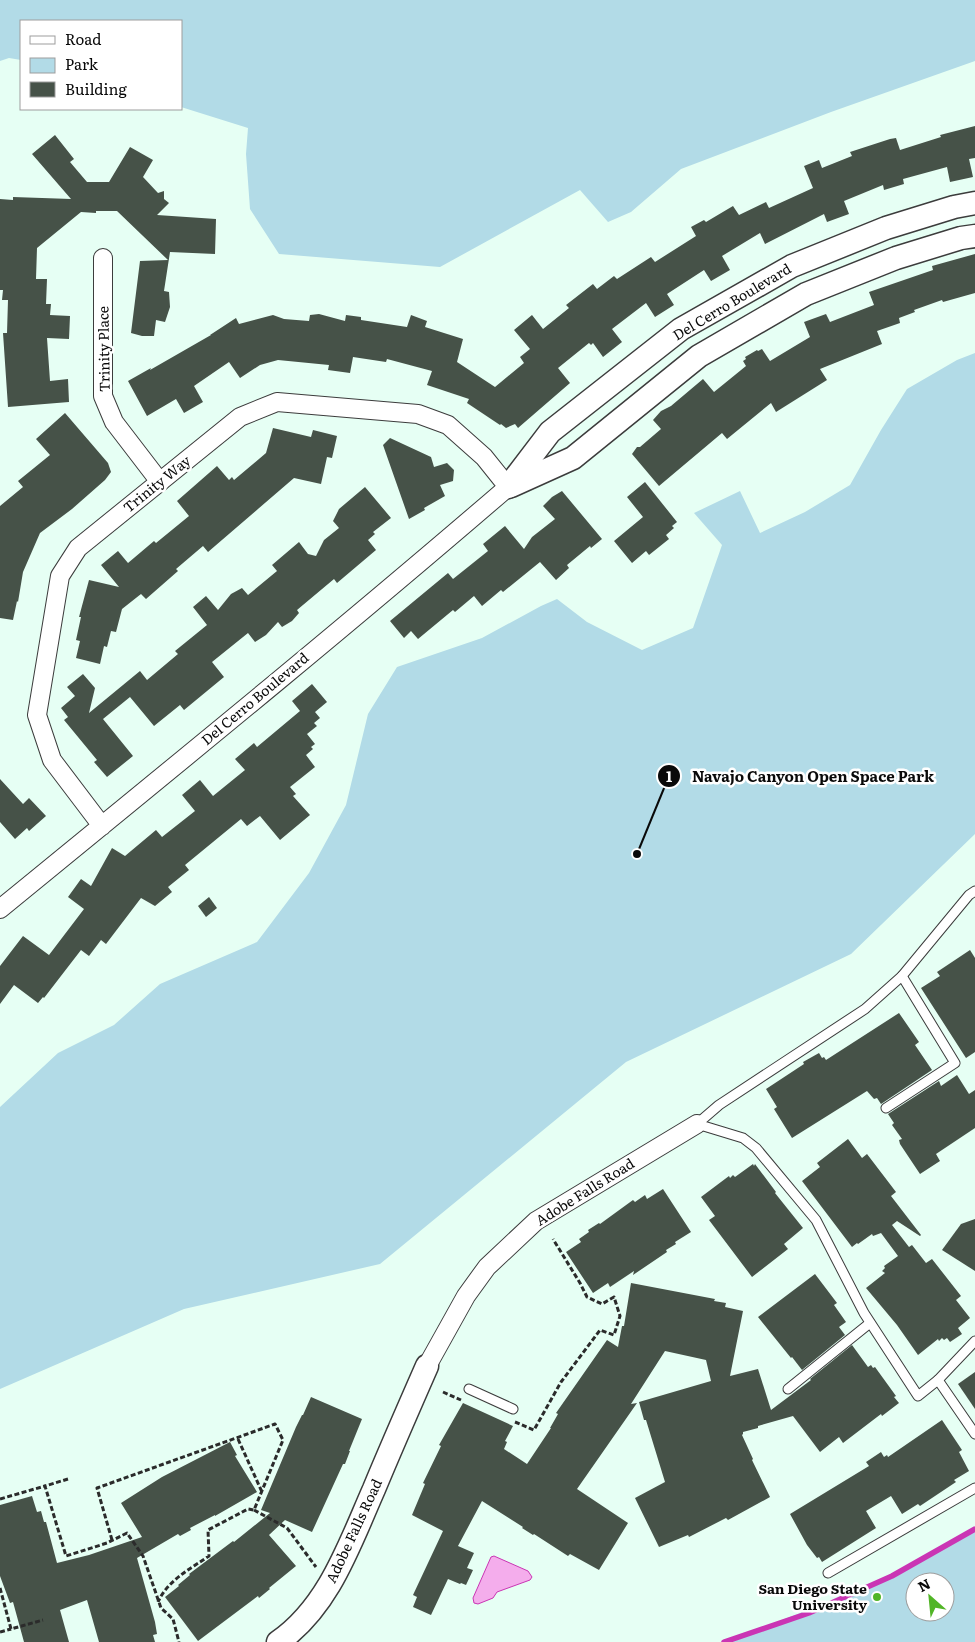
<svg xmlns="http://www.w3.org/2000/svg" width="975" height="1642" font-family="Literata,serif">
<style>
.green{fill:#b2dbe7;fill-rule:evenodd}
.water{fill:#f4adec;stroke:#ca35b4}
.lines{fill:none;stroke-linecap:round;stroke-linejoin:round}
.stream{stroke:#ca35b4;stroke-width:5.5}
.building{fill:#465248}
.service-casing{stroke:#3c3c3c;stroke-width:11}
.minor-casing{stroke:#3c3c3c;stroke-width:20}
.tertiary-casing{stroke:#3c3c3c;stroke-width:25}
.path{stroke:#2b2b2b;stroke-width:3;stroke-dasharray:5 2.5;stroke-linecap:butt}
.service{stroke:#fff;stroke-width:9}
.minor{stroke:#fff;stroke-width:18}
.tertiary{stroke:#fff;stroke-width:22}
.poi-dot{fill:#51b526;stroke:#fff;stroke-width:2}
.labels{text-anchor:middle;stroke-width:5;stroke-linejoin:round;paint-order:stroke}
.street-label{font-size:14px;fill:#090909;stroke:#fff}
.poi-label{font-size:14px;font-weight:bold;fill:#090909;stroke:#fff;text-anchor:end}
.leader{fill:none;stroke:#090909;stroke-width:2}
.callout-dot{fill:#090909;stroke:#fff;stroke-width:2}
.mark-label{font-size:15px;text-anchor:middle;font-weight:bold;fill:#fff}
.callout-label{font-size:15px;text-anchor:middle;font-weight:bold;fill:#090909;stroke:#fff;stroke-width:5;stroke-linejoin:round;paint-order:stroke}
</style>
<rect width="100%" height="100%" fill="#e6fff4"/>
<g class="green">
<polygon points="0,0 975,0 975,61 831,112 681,169 631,212 608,222 580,190 440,267 279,254 250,209 246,154 248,128 181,107 181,21 21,21 21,60 9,58 0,61"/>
<polygon points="975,353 975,834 851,954 626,1062 380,1264 184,1309 0,1389 0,1107 58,1053 114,1025 160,984 257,942 309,873 346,805 368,714 397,667 482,638 541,606 557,599 587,622 642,650 693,628 722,545 694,513 740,491 760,533 805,512 850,485 881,430 907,389 957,360"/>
<path d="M975,1530V1642H725L862,1589ZM915,1582H945V1612H915Z"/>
</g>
<polygon class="water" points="494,1556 528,1571 532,1577 530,1580 497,1592 493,1598 478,1604 474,1603 473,1598 491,1557"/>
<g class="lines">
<polyline class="stream" points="724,1642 809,1613 892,1576 975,1529"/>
</g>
<g class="building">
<polygon points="975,126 975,158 969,159 973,177 950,182 947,167 903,179 904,184 884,190 883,185 844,201 849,214 827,222 824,214 765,244 760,233 722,256 730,270 711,281 704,270 667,294 674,305 655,317 646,303 612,329 622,342 603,357 593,343 591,345 589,343 558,368 570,383 518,428 515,424 506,428 501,424 500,425 467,403 469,399 427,385 432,371 387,359 386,362 353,357 350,373 328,370 329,365 278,360 260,365 240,378 229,362 194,386 203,402 184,413 176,399 147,416 128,381 151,368 150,370 211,335 210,335 236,318 239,324 273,315 284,319 309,321 310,315 319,314 345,321 346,315 361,317 361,320 407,327 411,315 427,321 425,327 463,339 457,362 495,387 524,363 520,357 530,349 514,330 532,315 543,329 569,308 566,305 593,284 597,289 614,276 617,279 651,257 655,262 696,236 691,227 704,220 706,222 733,206 739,215 766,202 769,208 813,188 804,166 819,160 822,168 852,156 850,152 890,139 896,138 900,150 941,137 940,135"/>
<polygon points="55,135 74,159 70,162 87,182 109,182 130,147 153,160 143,177 158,193 164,191 164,199 169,203 157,215 216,219 215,254 170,252 164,291 169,292 170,307 165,322 156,320 154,336 142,336 131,333 140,261 168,260 117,211 96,211 96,213 81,212 37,248 36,279 47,279 46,304 51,304 50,315 70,316 69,339 47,338 50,381 68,379 69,402 8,407 3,333 7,333 8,300 2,300 3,290 0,290 0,199 13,200 13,197 71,199 32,154"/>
<polygon points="975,254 975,293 943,302 942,300 914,310 915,312 899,318 900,323 877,331 882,344 820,369 827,380 776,412 771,403 727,439 722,433 659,486 632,454 637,447 640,447 661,429 653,420 661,411 671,406 703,379 714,392 746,366 743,361 746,359 745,357 757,350 758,351 762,349 770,361 810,337 804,322 826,314 830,322 874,305 869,292 933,270 932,266"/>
<polygon points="65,413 108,463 111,472 105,480 72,509 40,533 23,572 18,602 17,601 13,620 0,618 0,506 23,487 18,481 50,455 36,439"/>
<polygon points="273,428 311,437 313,430 337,436 332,458 327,457 321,484 294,478 208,552 203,546 176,569 178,571 146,599 141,594 122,609 116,632 111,631 107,647 104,646 100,664 76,658 80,641 76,640 81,617 79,617 89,580 119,587 101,565 118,551 128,563 154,541 156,543 189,516 177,501 217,466 229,480 232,477 234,480 266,453"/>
<polygon points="390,438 431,457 434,467 447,463 454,470 453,481 440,485 445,496 424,508 425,510 409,519 383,445"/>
<polygon points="645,482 677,522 672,526 674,528 666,535 669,539 649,555 646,551 632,563 614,541 643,517 627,497"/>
<polygon points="365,487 391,518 373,532 375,534 368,540 376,550 337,583 334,579 297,610 299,613 292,621 282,627 278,622 266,635 255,642 248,633 212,662 224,677 184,710 180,705 154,726 130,697 103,719 133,756 107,777 94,762 97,760 64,720 68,717 61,708 75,696 67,687 83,674 95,688 89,713 140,671 147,680 178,654 175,651 207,625 193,607 206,596 218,610 231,594 242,588 248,595 277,571 272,565 299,542 308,554 316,556 324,540 339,528 333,521 339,509"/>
<polygon points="562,491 602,539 591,548 590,546 567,565 569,568 556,580 540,562 503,592 501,590 482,606 474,596 455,612 453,610 418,639 411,631 404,638 390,621 448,573 453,579 488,551 483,544 505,526 524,549 532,537 555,519 543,506 552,497"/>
<polygon points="312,684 327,702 315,712 320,718 314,723 317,726 307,734 315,744 311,747 313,749 306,755 315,767 290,787 296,794 293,796 310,815 280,840 260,816 247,826 241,819 185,865 189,870 168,887 172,892 155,906 141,898 106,944 101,940 89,956 81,950 44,998 43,997 38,1003 14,985 0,1004 0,966 23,936 49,955 84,909 68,897 81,879 91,886 112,848 125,856 156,830 162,837 195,811 182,795 200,780 213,796 245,770 235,759 254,743 257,747 300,711 292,701"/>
<polygon points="0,779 23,804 29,798 46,816 29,831 27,828 15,839 0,822"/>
<polygon points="209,897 217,908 206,917 198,906"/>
<polygon points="970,950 975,958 975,1052 966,1058 921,988 940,976 937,972"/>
<polygon points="899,1013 919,1042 915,1045 932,1070 881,1104 877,1098 874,1099 867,1091 792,1138 774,1109 777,1107 766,1089 804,1064 803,1062 819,1053 822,1058 824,1057 826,1060"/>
<polygon points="957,1075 969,1094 975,1090 975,1128 936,1154 940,1161 920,1174 900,1144 899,1140 902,1139 892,1125 894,1123 888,1114 939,1081 941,1086"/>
<polygon points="848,1139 862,1158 867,1154 896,1192 891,1196 921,1235 920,1236 897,1221 892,1225 909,1247 912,1245 926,1263 932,1259 961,1296 956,1300 970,1318 958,1328 962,1334 950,1342 947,1338 944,1340 942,1338 939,1341 938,1339 918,1355 897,1325 866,1288 885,1273 882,1271 885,1268 884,1266 898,1256 881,1233 873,1236 872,1234 858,1244 857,1243 852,1247 802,1181 820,1167 817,1163"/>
<polygon points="753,1164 754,1166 755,1164 776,1192 775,1193 803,1228 784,1244 788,1249 752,1277 709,1220 715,1216 701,1197 729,1176 730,1178 733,1175 735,1177"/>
<polygon points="663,1189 691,1232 675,1242 676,1244 666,1250 667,1252 633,1275 634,1271 610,1287 608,1283 593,1293 566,1252 581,1242 579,1239 589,1232 588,1230 599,1223 600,1224 633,1200 635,1202 645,1195 647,1199"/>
<polygon points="975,1219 975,1271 942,1250 961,1224"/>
<polygon points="815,1274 837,1303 834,1305 846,1322 839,1327 845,1335 802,1370 792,1357 791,1358 758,1317"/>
<polygon points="631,1283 715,1299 714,1301 726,1303 725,1307 743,1311 730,1376 758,1369 771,1410 811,1380 810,1379 852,1345 868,1367 871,1365 873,1368 875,1367 896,1396 894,1397 899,1403 882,1416 881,1414 843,1443 839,1437 820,1452 793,1416 758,1426 758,1428 743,1432 743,1434 742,1435 753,1459 752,1460 770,1497 728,1520 726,1518 689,1537 688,1535 659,1547 635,1498 665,1482 646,1420 644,1420 639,1402 711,1381 706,1360 665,1351 631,1404 637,1403 577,1489 628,1523 599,1570 570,1554 568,1556 534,1534 533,1535 522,1528 523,1527 482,1501 458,1546 474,1553 467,1568 473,1570 466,1585 461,1583 460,1584 448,1579 431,1615 413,1607 417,1597 413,1595 443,1531 412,1515 425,1484 423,1483 441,1446 439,1445 463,1403 513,1426 505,1441 507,1442 504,1449 527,1464 551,1428 550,1428 558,1414 556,1413 607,1340 618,1347 622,1326 624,1326"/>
<polygon points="975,1372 975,1409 958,1384"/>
<polygon points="311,1397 362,1419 349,1451 350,1451 345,1464 343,1464 312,1532 285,1520 269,1535 296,1566 269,1588 270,1589 259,1598 258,1596 198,1641 165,1597 179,1586 178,1585 190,1575 189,1574 233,1541 234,1542 270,1513 261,1510 296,1427 302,1415 303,1415"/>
<polygon points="942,1420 962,1450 959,1452 969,1471 954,1480 956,1482 920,1506 918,1504 902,1514 891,1496 866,1511 876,1528 822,1562 819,1557 817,1558 807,1545 790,1514 869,1466 866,1462 881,1452 884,1457 887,1455 888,1457"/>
<polygon points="230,1442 237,1455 235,1456 257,1492 215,1516 215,1515 190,1528 191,1530 180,1536 178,1534 137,1558 155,1622 157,1634 153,1635 155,1642 99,1642 87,1600 60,1610 69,1642 24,1642 13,1602 10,1603 0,1576 0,1505 32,1496 37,1512 41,1511 44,1522 46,1522 57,1563 89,1555 142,1537 121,1503 162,1477"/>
</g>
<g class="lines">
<defs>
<g id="service">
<polyline points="886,1108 955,1063 902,976"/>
<polyline points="697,1124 743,1138 756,1148 816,1220 864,1313 918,1396 938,1380 975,1434"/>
<polyline points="697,1124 719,1105 865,1009 902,976 969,895 975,891"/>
<polyline points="938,1380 975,1341"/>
<polyline points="469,1389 513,1409"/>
<polyline points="788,1389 870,1323"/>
<polyline points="828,1573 975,1488"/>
</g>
<g id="minor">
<polyline points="103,258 103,396 114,422 160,482"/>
<path d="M0,909C170,770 341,631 508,487L484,457L448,425L418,414L277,402L240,417L78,548L60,576L37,715L52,760L102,826"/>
<polyline points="427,1366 466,1296 487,1267 536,1221 697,1124"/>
</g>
<g id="tertiary">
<polyline points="511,486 573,458 699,356 806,294 896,258 961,238 975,236"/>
<polyline points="508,487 550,432 681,329 792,266 886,228 954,207 975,203"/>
<path d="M278,1642C329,1607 350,1543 374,1489C391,1448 409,1407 427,1366"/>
</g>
</defs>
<use href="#service" class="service-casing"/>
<use href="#minor" class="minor-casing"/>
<use href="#tertiary" class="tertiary-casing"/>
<g class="path">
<polyline points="443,1392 461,1400"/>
<polyline points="515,1422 534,1430 561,1382 600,1330 614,1335 620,1316 614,1297 602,1304 587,1297 580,1283 553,1239"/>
<polyline points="238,1439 262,1492"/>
<polyline points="68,1479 45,1486 66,1556 107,1543 127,1533 143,1556 161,1608 173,1619 179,1642"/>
<polyline points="0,1499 45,1486"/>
<polyline points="254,1510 287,1528 316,1567"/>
<path d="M112,1540L97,1488L275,1424L283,1440L254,1510L248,1509L208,1530L209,1556C190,1569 168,1580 158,1602"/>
<polyline points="0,1588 11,1629 43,1620"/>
<polyline points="0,1632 11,1629"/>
</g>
<use href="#service" class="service"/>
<use href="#minor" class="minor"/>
<use href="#tertiary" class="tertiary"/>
</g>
<circle class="poi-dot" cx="877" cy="1597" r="5"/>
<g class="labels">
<g class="street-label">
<text transform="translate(732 302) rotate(-31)" y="5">Del Cerro Boulevard</text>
<text transform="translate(104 349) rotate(-91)" y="5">Trinity Place</text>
<text transform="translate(157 484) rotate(-39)" y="5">Trinity Way</text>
<text transform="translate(255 699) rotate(-40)" y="5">Del Cerro Boulevard</text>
<text transform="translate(585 1192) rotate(-32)" y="5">Adobe Falls Road</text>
<text transform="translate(354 1531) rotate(-65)" y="5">Adobe Falls Road</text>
</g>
<g class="poi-label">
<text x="867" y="1594">San Diego State<tspan x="867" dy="16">University</tspan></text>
</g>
</g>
<path class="leader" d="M637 854L669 776"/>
<g class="callout-dot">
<circle cx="637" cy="854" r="5"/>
<circle cx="669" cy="776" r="12"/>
</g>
<g class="mark-label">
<text x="669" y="782">1</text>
</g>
<g class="callout-label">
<text x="813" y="782">Navajo Canyon Open Space Park</text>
</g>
<rect x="20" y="20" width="162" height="90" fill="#ffffff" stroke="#9d9d9d"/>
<rect x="30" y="36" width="25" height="8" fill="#ffffff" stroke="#9d9d9d"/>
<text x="65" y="45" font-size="15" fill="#090909">Road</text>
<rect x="30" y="58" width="25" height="15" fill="#b2dbe7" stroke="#9d9d9d"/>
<text x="65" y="70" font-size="15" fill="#090909">Park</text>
<rect x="30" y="82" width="25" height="15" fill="#465248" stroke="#9d9d9d"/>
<text x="65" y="95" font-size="15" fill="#090909">Building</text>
<g transform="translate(930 1597) rotate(333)"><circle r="24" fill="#ffffff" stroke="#9d9d9d"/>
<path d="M0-4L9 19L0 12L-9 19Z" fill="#51b526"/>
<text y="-8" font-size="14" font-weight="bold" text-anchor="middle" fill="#090909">N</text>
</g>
</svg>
